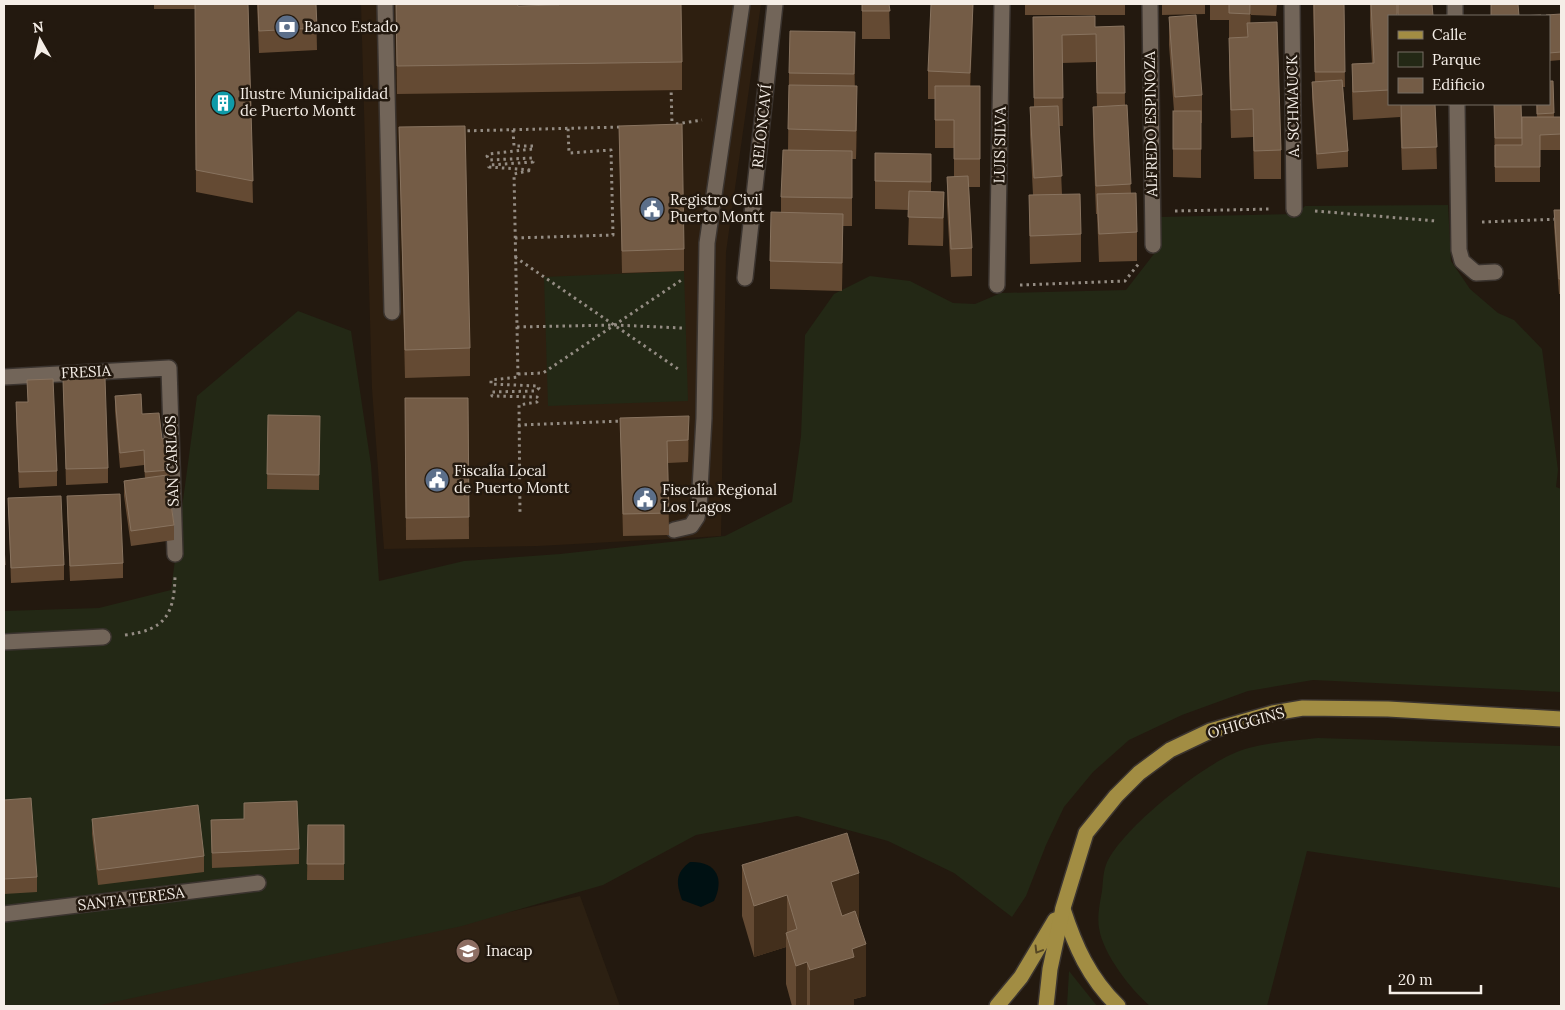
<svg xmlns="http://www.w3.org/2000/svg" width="1565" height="1010" font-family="Lora,serif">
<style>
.built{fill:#2e1f10}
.education{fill:#2c2012}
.green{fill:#232815}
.water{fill:#001113}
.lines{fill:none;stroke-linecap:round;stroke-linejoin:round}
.minor-casing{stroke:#3b342f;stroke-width:18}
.major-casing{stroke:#3b342f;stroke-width:18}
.path{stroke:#948c83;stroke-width:3;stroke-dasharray:2.5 4;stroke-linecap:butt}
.minor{stroke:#726559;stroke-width:15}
.major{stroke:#a28d43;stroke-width:15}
.wall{fill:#644a33}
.shaded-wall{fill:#432f1c}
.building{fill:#745c46;stroke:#88735f}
.oneway{stroke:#564724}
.labels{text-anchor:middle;stroke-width:5;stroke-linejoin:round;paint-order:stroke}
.poi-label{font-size:15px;fill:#f5eee7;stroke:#23190f;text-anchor:start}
.street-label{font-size:15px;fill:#f5eee7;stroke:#23190f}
</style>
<rect width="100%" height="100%" fill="#23190f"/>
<polygon class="built" points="361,4 761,4 726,252 721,536 538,546 384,549 372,389"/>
<polygon class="education" points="580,896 620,1006 90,1006"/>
<g class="green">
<polygon points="1448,205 1451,261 1470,289 1498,313 1514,320 1542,349 1558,470 1556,487 1561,489 1561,692 1313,680 1248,691 1182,715 1129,740 1093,772 1064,807 1046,845 1026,896 1012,917 954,873 888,841 797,816 696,835 603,885 462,926 96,1006 4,1006 4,611 99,608 171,590 197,396 298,311 351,331 371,465 379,581 464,561 560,554 725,536 792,502 801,436 805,335 834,294 870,276 910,281 953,303 975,304 1001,293 1126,290 1157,250 1160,217 1297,214 1305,206"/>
<polygon points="684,271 688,401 548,406 544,277"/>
<path d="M1318,738L1561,746V888L1307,851L1267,1006H1150C1131,990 1103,954 1099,928C1097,917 1100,902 1102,891C1103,883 1103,872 1106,865C1120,830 1196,771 1230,755C1254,743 1291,741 1318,738Z"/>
<polygon points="1069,971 1097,1006 1067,1006"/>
</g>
<path class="water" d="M690,862C716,861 725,878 714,901L701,907L682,900C676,883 675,873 690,862Z"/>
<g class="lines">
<defs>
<g id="minor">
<polyline points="385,4 392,312"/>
<polyline points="1150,4 1153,245"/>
<polyline points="1292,4 1294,209"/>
<polyline points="1455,4 1455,16"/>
<polyline points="1457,104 1459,250 1462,261 1476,273 1495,272"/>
<polyline points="745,278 775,4"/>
<polyline points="997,285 1002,4"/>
<polyline points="4,377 169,368 175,554"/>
<polyline points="674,530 691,526 697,517 699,507 704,418 707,243 742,4"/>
<polyline points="4,642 103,637"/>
<polyline points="4,914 258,883"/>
</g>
<g id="major">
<path d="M1063,909C1075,946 1089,978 1118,1006"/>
<polyline points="997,1006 1021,977 1055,920"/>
<polyline points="1046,1006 1050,969 1063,908 1086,833 1116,796 1139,773 1170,750 1210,731 1273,713 1303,708 1388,709 1561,719"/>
</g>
</defs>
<use href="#minor" class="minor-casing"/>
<use href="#major" class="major-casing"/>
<g class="path">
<polyline points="671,86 672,125"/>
<polyline points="676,124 702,120"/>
<polyline points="513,130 514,146 533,146 533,149 489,154 487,156 489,160 532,158 533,162 490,165 489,167 532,170 514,174 518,377 491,380 491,384 537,386 539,388 536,391 491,392 492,396 537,397 539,399 537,402 519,405 520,515"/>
<polyline points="461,131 622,127"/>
<polyline points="1175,211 1272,209"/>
<polyline points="1315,211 1436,221"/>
<polyline points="1482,222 1561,219"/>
<polyline points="515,238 613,235 611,150 569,153 568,128"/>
<polyline points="515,257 681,371"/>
<polyline points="1020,285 1125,281 1140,262"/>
<polyline points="517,327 615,325 682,328"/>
<polyline points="518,374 543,373 683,279"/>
<polyline points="518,425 623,421"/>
<path d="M125,635C165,630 174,615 175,577"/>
</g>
<use href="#minor" class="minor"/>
<use href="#major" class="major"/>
</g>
<g class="wall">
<polygon points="154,4 248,4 253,203 196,192 195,9 154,9"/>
<polygon points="257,4 316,4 317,50 259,53"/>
<polygon points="396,4 518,6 682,62 682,90 397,94"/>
<polygon points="862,4 889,4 890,39 862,39"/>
<polygon points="973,4 970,86 980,86 980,187 969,187 972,248 972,276 951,277 947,205 947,177 954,177 954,148 935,148 935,99 928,99 928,71"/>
<rect x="1025" y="4" width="100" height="11"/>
<polygon points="1162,4 1205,4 1205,14 1162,15"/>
<polygon points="1210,4 1277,4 1276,16 1251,15 1250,23 1281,150 1281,179 1254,179 1253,137 1231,138 1229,66 1229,20 1210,20"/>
<polygon points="1313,4 1344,4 1345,87 1343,87 1348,151 1348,167 1317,169 1312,98 1312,82 1315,82"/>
<polygon points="1370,4 1432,4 1389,16 1389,104 1435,104 1437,169 1402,170 1400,117 1353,120 1352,93 1352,64 1372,63 1370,26"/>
<polygon points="1561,14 1561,60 1549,61 1549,16"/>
<polygon points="1033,17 1095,27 1124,26 1125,105 1131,193 1137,232 1137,261 1099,262 1097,214 1096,214 1093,135 1093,107 1097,107 1096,62 1062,63 1063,126 1059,126 1062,194 1081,234 1081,262 1030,264 1029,195 1033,195 1030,135 1030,107 1034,107"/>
<polygon points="1169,17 1202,95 1202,123 1201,123 1201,178 1173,177 1173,111 1174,111 1169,45"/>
<polygon points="855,60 855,86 857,114 856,159 852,159 852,226 843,226 842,291 770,289 770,261 781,213 781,197 788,150 789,73"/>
<polygon points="1553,81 1554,117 1561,117 1561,150 1540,150 1540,182 1495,182 1494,104 1521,104 1522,126 1537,117 1536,104"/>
<polygon points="619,126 684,249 684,271 622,273"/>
<polygon points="399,127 470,348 470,376 405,378"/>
<polygon points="931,154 931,192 944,192 943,246 908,245 909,210 875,209 875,181"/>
<polygon points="1554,210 1561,210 1561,294 1559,294 1554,226"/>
<polygon points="27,380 57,471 57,486 19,488 16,418 16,402 28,402"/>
<polygon points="63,380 108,468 108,483 66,485"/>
<polygon points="115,396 142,414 170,470 170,485 169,485 174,525 174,540 131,546 124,496 124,481 145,478 144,465 120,468 115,411"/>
<polygon points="405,398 468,398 469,539 406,540"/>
<polygon points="268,415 320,416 319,490 267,489"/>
<polygon points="620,418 689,438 688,462 668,463 669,535 623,536"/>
<polygon points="67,496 123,563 123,578 70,581 67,511"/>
<polygon points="8,498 64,565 64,580 11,583"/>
<polygon points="4,543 5,565 5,581 4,581"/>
<polygon points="4,800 37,877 37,892 4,894"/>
<polygon points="244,803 299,849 299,864 212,868 211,820 244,819"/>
<polygon points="92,819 204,856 204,872 98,885 92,834"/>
<polygon points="308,825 344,825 344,880 307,880"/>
<polygon points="742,865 859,924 866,996 854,999 854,1006 792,1006 786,984 786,947 754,957 742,916"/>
</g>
<g class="shaded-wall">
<polygon points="973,4 973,19 970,101 970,73"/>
<polygon points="1250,4 1251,15 1250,42"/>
<polygon points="855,32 855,60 854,102 854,74"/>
<polygon points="857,86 857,114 856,159 856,131"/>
<polygon points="944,192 944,220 943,246 943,218"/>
<polygon points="843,214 843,242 842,291 842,263"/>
<polygon points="689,416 689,438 688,462 688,440"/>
<polygon points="859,873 859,924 831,933 831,882"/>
<polygon points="787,895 787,937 786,933 786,947 754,957 754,906"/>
<polygon points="866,944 866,996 854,999 854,1006 810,1006 810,970 852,949"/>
<polygon points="807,962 807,1006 796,1006 796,966"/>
</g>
<g class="building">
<polygon points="195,4 248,4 253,181 196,170"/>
<polygon points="258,4 316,4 317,28 259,31"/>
<polygon points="396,4 517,4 518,6 559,5 560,4 681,4 682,62 397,66"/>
<polygon points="862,4 889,4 890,11 862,11"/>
<polygon points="931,4 973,4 970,73 928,71"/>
<polygon points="1229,4 1250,4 1250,14 1229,13"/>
<polygon points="1314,4 1344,4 1345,72 1315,72"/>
<polygon points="1371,4 1397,4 1397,16 1389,16 1389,90 1353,92 1352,64 1374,63"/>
<polygon points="1398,4 1432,4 1433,16 1398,16"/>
<polygon points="1491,4 1518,4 1519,16 1541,15 1541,16 1491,16"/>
<polygon points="1561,14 1561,52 1549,53 1549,16 1547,16 1546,15"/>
<polygon points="1196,15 1202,95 1175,97 1169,17"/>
<polygon points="1095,16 1095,27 1124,26 1125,93 1097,93 1096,34 1062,35 1063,98 1034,98 1033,17"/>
<polygon points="1277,22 1281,150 1254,151 1253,109 1231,110 1229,38 1248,37 1247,23"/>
<polygon points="790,31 855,32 854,74 789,73"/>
<polygon points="1342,80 1348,151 1317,154 1312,82"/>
<polygon points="1549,81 1553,81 1554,113 1537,114 1537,104 1549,104"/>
<polygon points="789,85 857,86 856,131 788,129"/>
<polygon points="935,86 980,86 980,159 954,159 954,120 935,120"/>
<polygon points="1401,104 1435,104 1437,147 1402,148"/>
<polygon points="1494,104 1521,104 1522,138 1495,138"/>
<polygon points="1127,105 1131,184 1096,186 1093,107"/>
<polygon points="1058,106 1062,176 1034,178 1030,107"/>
<rect x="1173" y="111" width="28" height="38"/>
<polygon points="1522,117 1561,117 1561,134 1540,135 1540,167 1495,167 1495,145 1522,145"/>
<polygon points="682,124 684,249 622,251 619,126"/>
<polygon points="465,126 470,348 405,350 399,127"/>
<polygon points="783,150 852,151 852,198 781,197"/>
<polygon points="875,153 931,154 931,182 875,181"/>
<polygon points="968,176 972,248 951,249 947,177"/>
<polygon points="909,191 944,192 943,218 908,217"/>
<polygon points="1136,193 1137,232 1099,234 1097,194"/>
<polygon points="1080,194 1081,234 1030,236 1029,195"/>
<polygon points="1554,210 1561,210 1561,279 1559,279"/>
<polygon points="771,212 843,214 842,263 770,261"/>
<polygon points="105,378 108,468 66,469 63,380"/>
<polygon points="53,379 57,471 19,472 16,402 28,402 27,380"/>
<polygon points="141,394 142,414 159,413 162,439 167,438 170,470 145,472 144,450 120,453 115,396"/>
<polygon points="405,398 468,398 469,517 406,518"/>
<polygon points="268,415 320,416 319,475 267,474"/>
<polygon points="689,416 688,440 667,441 669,513 623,514 620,418"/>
<polygon points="167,475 174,525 131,531 124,481"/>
<polygon points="120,494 123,563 70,566 67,496"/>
<polygon points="61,496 64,565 11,568 8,498"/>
<polygon points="4,543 5,565 4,566"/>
<polygon points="31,798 37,877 4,879 4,800"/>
<polygon points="297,801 299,849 212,853 211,820 244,819 244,803"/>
<polygon points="198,805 204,856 98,870 92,819"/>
<polygon points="308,825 344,825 344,864 307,864"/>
<polygon points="847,833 859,873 831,882 842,916 855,911 866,944 852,949 854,957 810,970 807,962 796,966 786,933 797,929 787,895 754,906 742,865"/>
</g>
<defs><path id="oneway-chevron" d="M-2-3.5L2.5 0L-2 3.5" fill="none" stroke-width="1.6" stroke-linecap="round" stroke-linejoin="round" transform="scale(1.25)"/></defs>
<use class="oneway" href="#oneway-chevron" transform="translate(1038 950) rotate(121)"/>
<defs>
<symbol id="bank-disc" viewBox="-11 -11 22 22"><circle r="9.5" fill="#5c6f8a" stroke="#23190f"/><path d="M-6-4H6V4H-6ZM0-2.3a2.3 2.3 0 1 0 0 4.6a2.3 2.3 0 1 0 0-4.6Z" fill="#fff"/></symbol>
<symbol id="building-disc" viewBox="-11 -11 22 22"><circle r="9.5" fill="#0f9aa8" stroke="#23190f"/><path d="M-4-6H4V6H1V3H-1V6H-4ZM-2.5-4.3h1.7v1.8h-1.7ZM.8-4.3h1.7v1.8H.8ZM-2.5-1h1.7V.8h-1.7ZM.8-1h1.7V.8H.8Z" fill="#fff"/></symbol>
<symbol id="civic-disc" viewBox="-11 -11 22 22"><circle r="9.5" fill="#5c6f8a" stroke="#23190f"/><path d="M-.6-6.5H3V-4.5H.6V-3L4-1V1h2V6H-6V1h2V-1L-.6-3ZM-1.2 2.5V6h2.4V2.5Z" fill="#fff"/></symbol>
<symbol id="university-disc" viewBox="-11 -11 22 22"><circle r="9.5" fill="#8d6e63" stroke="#23190f"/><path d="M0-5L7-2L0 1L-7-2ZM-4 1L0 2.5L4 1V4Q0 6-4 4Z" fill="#fff"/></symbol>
</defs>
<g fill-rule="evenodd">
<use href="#bank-disc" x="273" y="13" width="28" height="28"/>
<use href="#building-disc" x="209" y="89" width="28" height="28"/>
<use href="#civic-disc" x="638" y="195" width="28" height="28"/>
<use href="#civic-disc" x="423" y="466" width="28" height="28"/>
<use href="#civic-disc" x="631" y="485" width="28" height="28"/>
<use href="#university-disc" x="454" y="937" width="28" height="28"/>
</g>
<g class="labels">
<g class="poi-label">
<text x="304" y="32">Banco Estado</text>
<text x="240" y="99">Ilustre Municipalidad<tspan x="240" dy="17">de Puerto Montt</tspan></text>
<text x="670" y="205">Registro Civil<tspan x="670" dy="17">Puerto Montt</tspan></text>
<text x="454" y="476">Fiscalía Local<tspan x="454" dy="17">de Puerto Montt</tspan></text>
<text x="662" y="495">Fiscalía Regional<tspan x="662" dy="17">Los Lagos</tspan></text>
<text x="486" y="956">Inacap</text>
</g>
<g class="street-label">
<text transform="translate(1293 106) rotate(-91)" y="5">A. SCHMAUCK</text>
<text transform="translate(1151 124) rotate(-91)" y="5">ALFREDO ESPINOZA</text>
<text transform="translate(762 126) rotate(-84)" y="5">RELONCAVÍ</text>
<text transform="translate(1000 145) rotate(-89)" y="5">LUIS SILVA</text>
<text transform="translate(86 372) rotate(-3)" y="5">FRESIA</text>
<text transform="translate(172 461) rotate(-92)" y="5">SAN CARLOS</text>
<text transform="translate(1246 723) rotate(-16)" y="5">O'HIGGINS</text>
<text transform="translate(131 899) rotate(-7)" y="5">SANTA TERESA</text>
</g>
</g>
<rect width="1565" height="1010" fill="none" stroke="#f5eee7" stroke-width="10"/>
<rect x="1388" y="15" width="162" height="90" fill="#23190f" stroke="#776e65"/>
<rect x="1398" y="31" width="25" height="8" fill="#a28d43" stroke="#776e65"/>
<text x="1432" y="40" font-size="15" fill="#f5eee7">Calle</text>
<rect x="1398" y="52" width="25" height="15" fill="#232815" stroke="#776e65"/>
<text x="1432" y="65" font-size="15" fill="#f5eee7">Parque</text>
<rect x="1398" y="78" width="25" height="15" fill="#745c46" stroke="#776e65"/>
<text x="1432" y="90" font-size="15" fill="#f5eee7">Edificio</text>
<g transform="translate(40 40) rotate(352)" stroke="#23190f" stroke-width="4" paint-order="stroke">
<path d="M0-4L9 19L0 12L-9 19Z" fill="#f5eee7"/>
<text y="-8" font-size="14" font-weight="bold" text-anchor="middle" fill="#f5eee7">N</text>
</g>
<path d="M1390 985v8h91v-8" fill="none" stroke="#f5eee7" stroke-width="2.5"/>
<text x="1398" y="985" font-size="15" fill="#f5eee7" stroke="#23190f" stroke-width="4" paint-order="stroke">20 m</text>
</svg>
